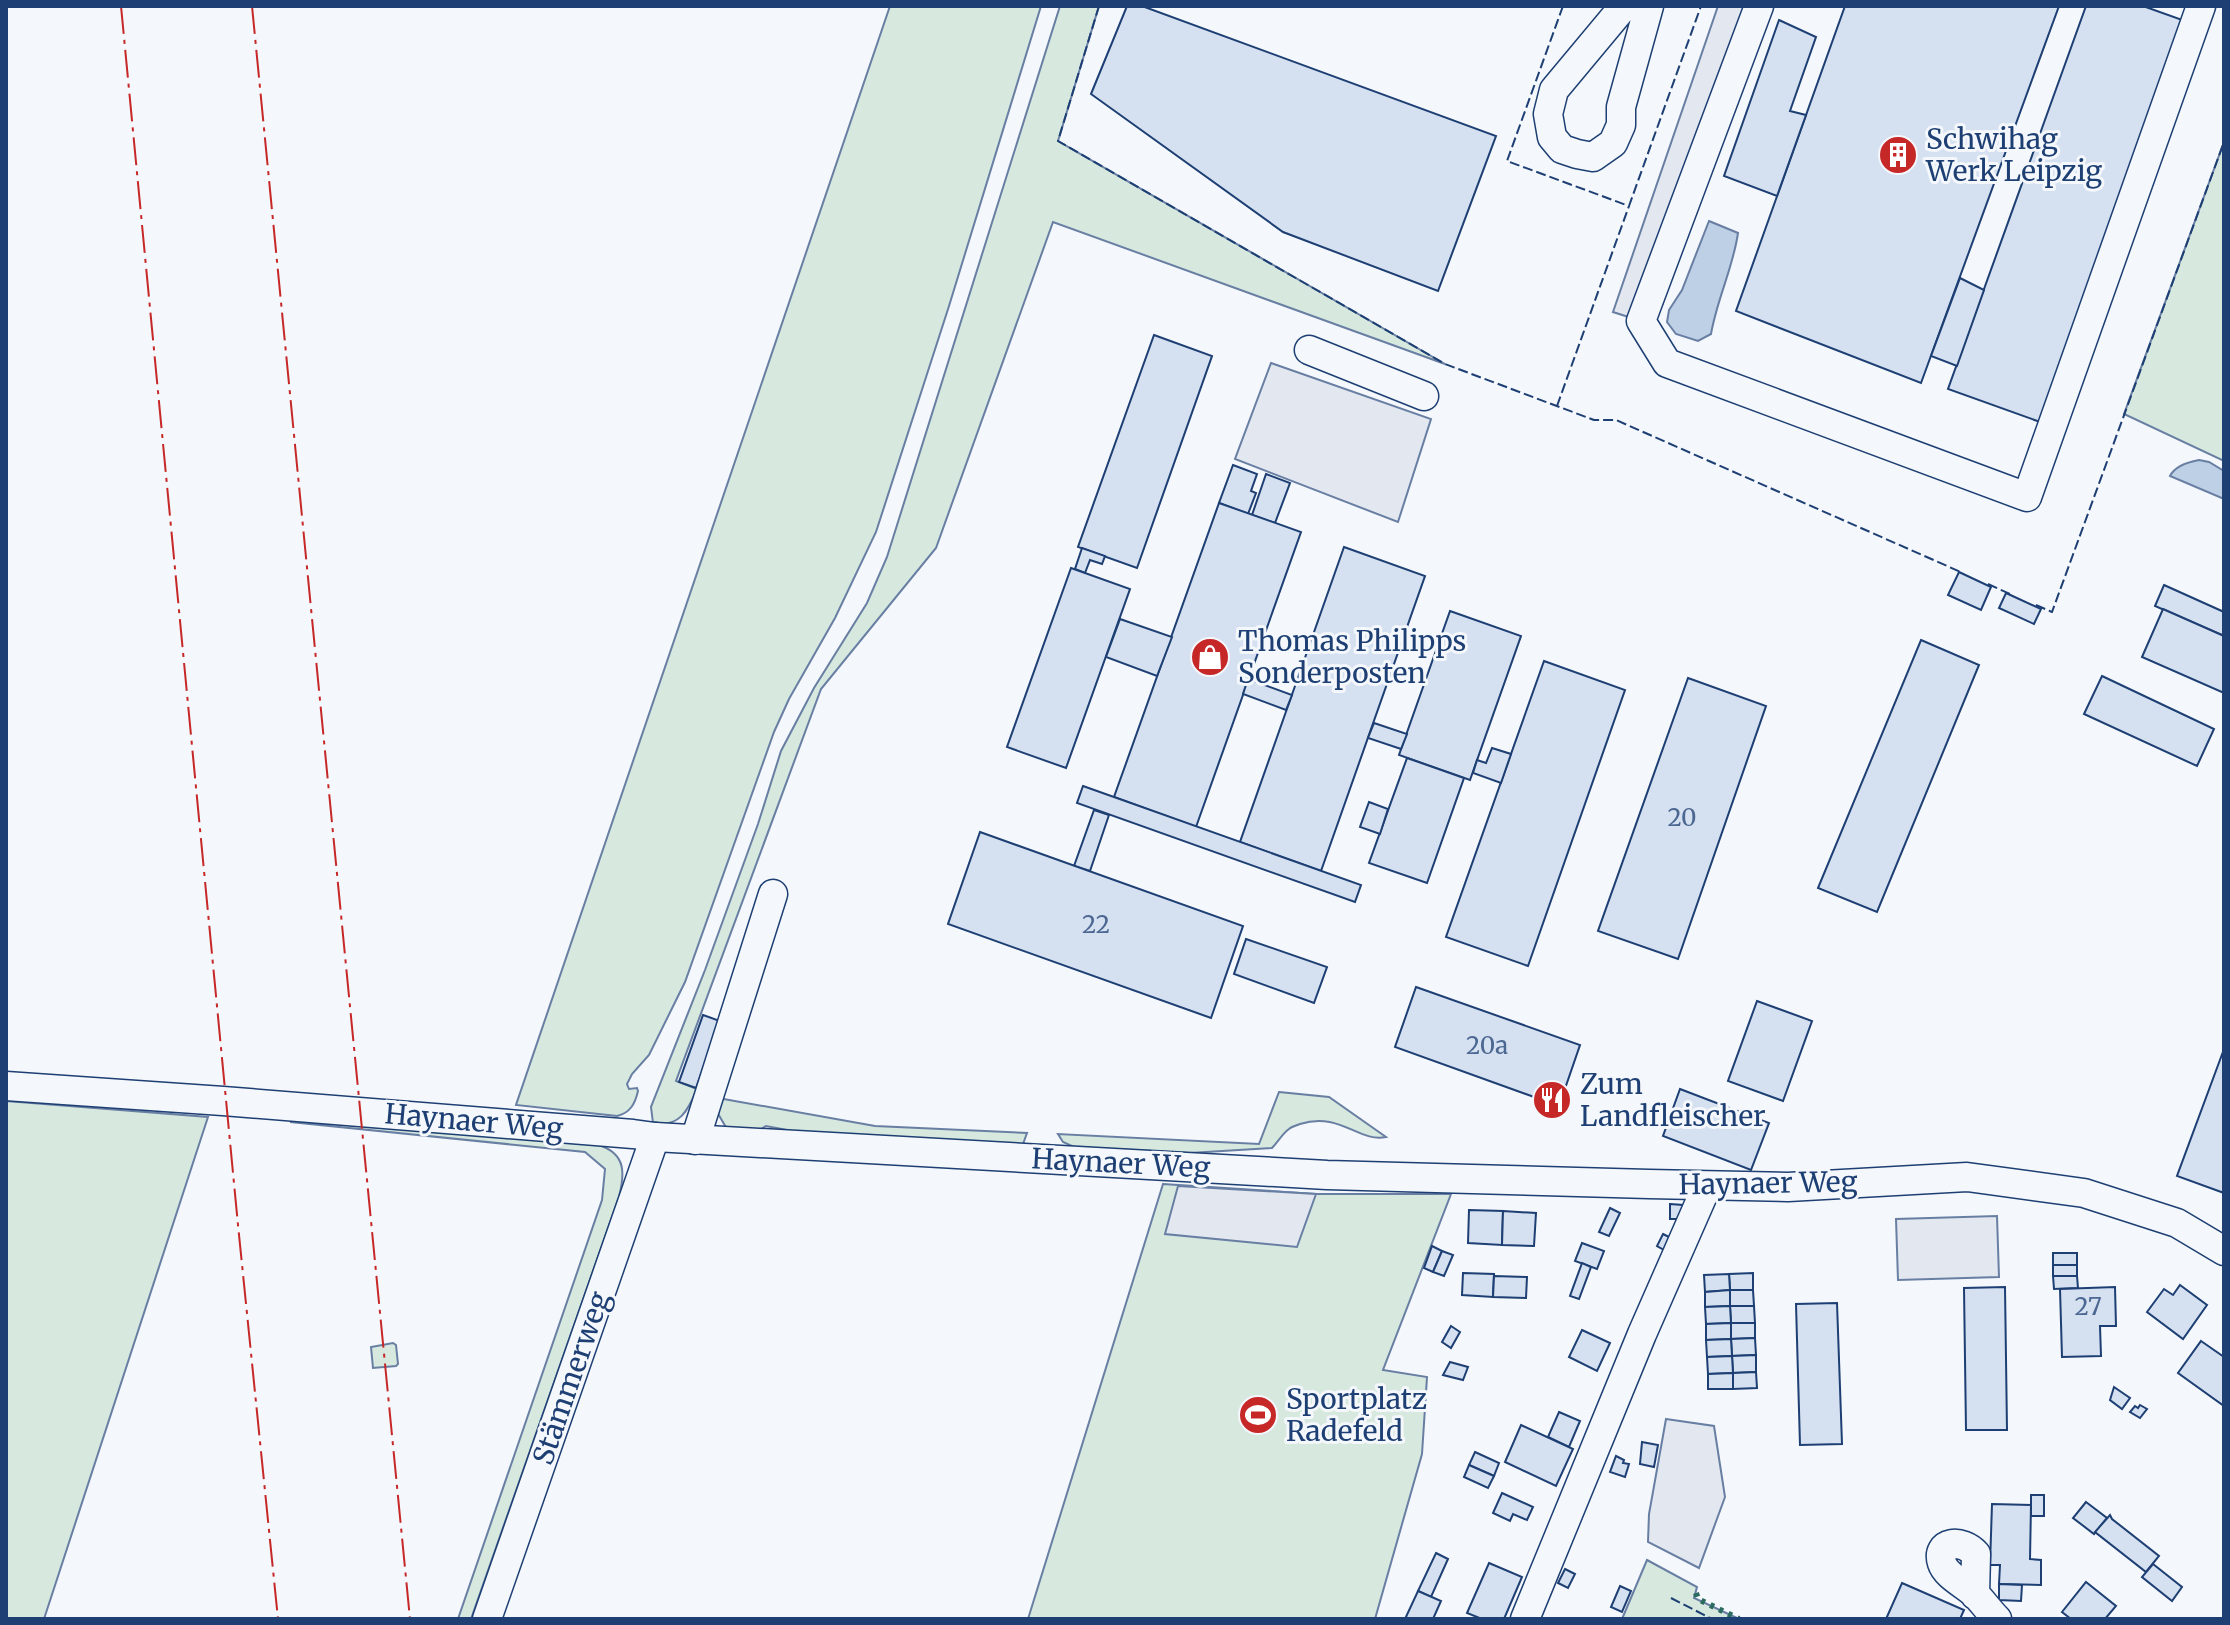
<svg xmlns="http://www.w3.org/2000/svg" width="2230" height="1625" font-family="Merriweather,serif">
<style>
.green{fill:#d7e8df;stroke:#687fa3;stroke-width:2}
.parking{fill:#e3e8f0;stroke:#687fa3;stroke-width:2}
.water{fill:#bed0e5;stroke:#687fa3;stroke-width:2}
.building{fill:#d5e0f0;stroke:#1d3f73;stroke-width:2}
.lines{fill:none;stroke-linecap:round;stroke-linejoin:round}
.minor-casing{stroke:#1d3f73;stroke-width:31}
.minor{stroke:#f4f7fb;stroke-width:28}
.hedge{stroke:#2c6c60;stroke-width:6;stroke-dasharray:4 6;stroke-linecap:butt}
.fence{stroke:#1d3f73;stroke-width:2;stroke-dasharray:10 4;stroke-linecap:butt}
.power{stroke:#c62828;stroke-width:2;stroke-dasharray:28 6 4 6;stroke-linecap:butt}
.labels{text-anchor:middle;stroke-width:6;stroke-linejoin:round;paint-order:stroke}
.number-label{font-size:24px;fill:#4b6792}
.poi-label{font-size:28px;fill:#1d3f73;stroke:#f4f7fb;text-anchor:start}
.street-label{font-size:28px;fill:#1d3f73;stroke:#f4f7fb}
</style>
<rect width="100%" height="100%" fill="#f4f7fb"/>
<g class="green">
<path d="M890,6H1041L949,306L876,532L835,618L789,699L774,732L685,982L649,1055L632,1074L627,1084L629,1089L637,1088L638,1091C635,1104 630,1113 617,1116L516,1105Z"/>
<path d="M1060,6H1099L1058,141L1445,364L1053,222L936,548L821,689L676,1081L697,1089C688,1111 679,1128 653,1123L651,1107L705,970L758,824L781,751L814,688L867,603L887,557Z"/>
<polygon points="2224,142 2224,461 2124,414"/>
<path d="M1279,1092L1329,1097L1386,1137C1359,1143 1340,1111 1300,1124C1297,1125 1291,1127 1289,1129C1282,1134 1278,1142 1272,1148L1189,1153L1074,1147L1063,1142L1058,1134L1259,1144Z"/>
<polygon points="718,1098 875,1126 1027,1133 1023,1144 803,1133 766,1126 756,1132 727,1129 717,1112"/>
<polygon points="6,1101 208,1117 44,1619 6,1619"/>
<path d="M290,1122L336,1124L599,1145C626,1154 625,1173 619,1197L471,1619H458L602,1200L605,1169L585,1152Z"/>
<polygon points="1163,1184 1316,1194 1451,1194 1383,1370 1427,1377 1422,1454 1375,1619 1028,1619"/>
<polygon points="393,1343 396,1345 398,1364 396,1366 373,1368 371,1347"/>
<polygon points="1647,1560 1697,1587 1694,1598 1739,1619 1622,1619"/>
</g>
<g class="parking">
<polygon points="1718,6 1759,6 1641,321 1613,312"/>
<polygon points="1271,363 1431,419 1398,522 1235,459"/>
<polygon points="1178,1186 1316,1194 1297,1247 1165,1234"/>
<polygon points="1997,1216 1999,1277 1898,1280 1896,1219"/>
<polygon points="1666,1419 1714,1426 1725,1497 1699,1568 1648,1542 1649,1514"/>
</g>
<g class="water">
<path d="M1709,221L1738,233C1733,268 1717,299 1711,334L1698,341L1676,334L1667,322L1669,310L1682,290Z"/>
<path d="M2199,460L2209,462L2224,471V499L2170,476C2175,466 2188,462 2199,460Z"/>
</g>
<g class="building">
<polygon points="1127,6 1142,6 1496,136 1438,291 1283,232 1091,94"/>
<polygon points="1845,6 2059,6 1921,383 1736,311"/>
<polygon points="2086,6 2143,6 2188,22 2043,423 1948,389"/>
<polygon points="1779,20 1816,37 1790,111 1806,115 1777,196 1724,176"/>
<polygon points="1960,278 1984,290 1957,366 1931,356"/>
<polygon points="1154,335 1212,356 1137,568 1078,547"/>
<polygon points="1233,465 1257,474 1251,491 1256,493 1248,514 1219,503"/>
<polygon points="1266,474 1290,483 1275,523 1252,515"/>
<polygon points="1219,503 1301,532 1196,827 1114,797"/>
<polygon points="1344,547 1425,576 1321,871 1240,842"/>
<polygon points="1082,548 1105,556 1102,564 1090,560 1085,573 1075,569"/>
<polygon points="1071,568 1130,589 1066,768 1007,747"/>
<polygon points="1959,572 1991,587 1981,610 1948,595"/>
<polygon points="2164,585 2224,612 2224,636 2155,606"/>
<polygon points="2006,593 2041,609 2034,624 1999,608"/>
<polygon points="2163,609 2224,636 2224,693 2142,657"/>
<polygon points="1450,611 1521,636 1470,780 1399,755"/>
<polygon points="1120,619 1172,637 1157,676 1106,657"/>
<polygon points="1921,640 1979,665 1877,912 1818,888"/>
<polygon points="1544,661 1625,690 1528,966 1446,937"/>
<polygon points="2102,676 2214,729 2197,766 2084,714"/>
<polygon points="1688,678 1766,706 1678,959 1598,931"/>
<polygon points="1248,679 1292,695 1286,710 1243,694"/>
<polygon points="1374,723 1407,734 1401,749 1368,738"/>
<polygon points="1492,748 1511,754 1501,783 1473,773 1477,760 1486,763"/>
<polygon points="1407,758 1464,778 1427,883 1369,863"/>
<polygon points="1083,786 1361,885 1355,902 1077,803"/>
<polygon points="1369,802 1388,809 1380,834 1360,827"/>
<polygon points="1094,810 1109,815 1090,871 1074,866"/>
<polygon points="980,832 1243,926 1211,1018 948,924"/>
<polygon points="1246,939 1327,967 1314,1003 1234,974"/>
<polygon points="1416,987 1580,1045 1559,1106 1395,1047"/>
<polygon points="1757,1001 1812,1021 1783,1101 1728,1081"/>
<polygon points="703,1015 720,1021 696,1088 679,1082"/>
<polygon points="2224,1049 2224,1193 2177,1176"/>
<polygon points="1680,1089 1769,1123 1751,1170 1663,1136"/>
<polygon points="1670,1204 1683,1205 1682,1219 1670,1219"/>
<polygon points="1610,1208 1620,1213 1609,1236 1599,1232"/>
<polygon points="1469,1210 1503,1211 1502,1245 1468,1243"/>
<polygon points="1503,1211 1536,1213 1534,1246 1502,1245"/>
<polygon points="1663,1234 1671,1238 1664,1250 1657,1246"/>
<polygon points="1582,1243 1604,1251 1597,1269 1575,1261"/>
<polygon points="1432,1246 1442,1251 1433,1272 1424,1268"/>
<polygon points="1442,1251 1453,1255 1444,1276 1433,1272"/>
<rect x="2053" y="1253" width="24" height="12"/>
<polygon points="1582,1263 1591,1267 1579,1299 1570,1296"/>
<rect x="2053" y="1265" width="24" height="11"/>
<polygon points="1463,1273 1494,1274 1493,1297 1462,1295"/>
<polygon points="1753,1273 1753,1290 1730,1290 1729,1274"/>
<polygon points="1729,1274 1730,1290 1705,1292 1704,1275"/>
<polygon points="1494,1276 1527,1277 1526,1298 1493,1297"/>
<polygon points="2053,1276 2077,1276 2078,1288 2054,1289"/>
<polygon points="2180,1285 2207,1305 2183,1339 2147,1312 2164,1289 2173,1295"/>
<polygon points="2005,1287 2007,1430 1966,1430 1964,1288"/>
<polygon points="2115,1287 2116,1326 2100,1326 2101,1356 2062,1357 2060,1289"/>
<polygon points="1730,1290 1753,1290 1754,1306 1730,1306"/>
<polygon points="1730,1290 1730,1306 1705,1307 1705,1292"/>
<polygon points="1837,1303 1842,1444 1800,1445 1796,1304"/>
<polygon points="1730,1306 1754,1306 1755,1323 1731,1323"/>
<polygon points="1730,1306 1731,1323 1706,1324 1705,1307"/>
<polygon points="1731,1323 1755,1323 1755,1338 1731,1339"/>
<polygon points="1731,1323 1731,1339 1706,1340 1706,1324"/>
<polygon points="1451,1326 1460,1332 1451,1348 1442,1342"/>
<polygon points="1582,1330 1610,1343 1597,1371 1569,1357"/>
<polygon points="1755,1338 1756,1355 1732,1356 1731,1339"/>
<polygon points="1731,1339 1732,1356 1707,1357 1706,1340"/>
<polygon points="2201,1341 2224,1357 2224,1406 2178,1373"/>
<polygon points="1756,1355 1756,1372 1733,1373 1732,1356"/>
<polygon points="1732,1356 1733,1373 1708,1374 1707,1357"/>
<polygon points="1450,1362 1468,1367 1463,1380 1443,1375"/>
<polygon points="1756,1372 1757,1388 1733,1389 1733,1373"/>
<polygon points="1733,1373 1733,1389 1708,1389 1708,1374"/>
<polygon points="2114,1387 2130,1398 2122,1409 2110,1400"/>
<polygon points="2140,1405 2147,1409 2140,1418 2130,1412 2135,1406 2138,1408"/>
<polygon points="1559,1412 1580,1421 1569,1447 1548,1437"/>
<polygon points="1521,1425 1573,1449 1556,1486 1505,1462"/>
<polygon points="1642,1442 1658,1445 1654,1467 1640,1464"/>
<polygon points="1475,1452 1499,1463 1494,1476 1469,1465"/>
<polygon points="1616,1456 1624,1460 1623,1463 1629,1464 1625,1477 1610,1472"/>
<polygon points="1469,1465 1494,1476 1488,1488 1464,1477"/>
<polygon points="1502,1493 1533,1507 1527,1520 1513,1514 1510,1521 1493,1513"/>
<rect x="2031" y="1495" width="13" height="21"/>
<polygon points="2086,1502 2107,1518 2094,1534 2073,1518"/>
<polygon points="1992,1504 2031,1505 2030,1559 2041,1560 2041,1585 1999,1584 2000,1565 1990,1565"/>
<polygon points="2110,1515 2112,1519 2159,1556 2146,1572 2095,1532"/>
<polygon points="1436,1553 1448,1559 1431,1597 1418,1591"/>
<polygon points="1489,1563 1522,1577 1504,1619 1482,1619 1467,1613"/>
<polygon points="2153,1564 2182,1587 2172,1601 2142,1577"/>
<polygon points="1565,1569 1575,1574 1568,1588 1558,1583"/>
<polygon points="2086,1582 2116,1606 2105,1619 2071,1619 2062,1612"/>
<polygon points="1902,1583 1964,1610 1960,1619 1886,1619"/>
<polygon points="1999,1584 2022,1585 2021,1601 1999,1600"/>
<polygon points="1620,1586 1631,1591 1622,1612 1611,1607"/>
<polygon points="1418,1591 1441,1601 1433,1619 1405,1619"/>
</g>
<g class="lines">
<defs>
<g id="minor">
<polyline points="1624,6 1554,90 1548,114 1552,137 1562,149 1577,154 1593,157 1613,143 1621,125 1621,107 1649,6"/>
<polyline points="1759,6 1641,321 1667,363 2027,497 2201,6"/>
<polyline points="1309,350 1424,396"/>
<polyline points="6,1086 223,1101 633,1134 655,1137 1327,1175 1649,1184 1788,1187 1967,1177 2084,1193 2177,1223 2224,1251"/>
<polyline points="695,1140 773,894"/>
<path d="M1975,1595L1976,1554C1962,1538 1935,1541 1942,1563C1946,1576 1966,1585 1975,1594C1983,1602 1989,1611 1997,1619"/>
<polyline points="487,1619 655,1137"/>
<polyline points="1525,1619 1642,1334 1707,1186"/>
</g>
</defs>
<use href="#minor" class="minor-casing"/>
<use href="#minor" class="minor"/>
<polyline class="hedge" points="1696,1593 1698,1599 1739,1619"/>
<g class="fence">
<polyline points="1099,6 1058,141 1445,364 1594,420 1616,420 1963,573"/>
<polyline points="1563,6 1507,161 1629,206 1701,6"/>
<polyline points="1557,406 1629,206"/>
<polyline points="1988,584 2010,594"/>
<polyline points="2036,605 2052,612 2224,142"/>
<polyline points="1671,1598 1712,1619"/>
</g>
<g class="power">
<polyline points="121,6 238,1225 278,1619"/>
<polyline points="252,6 410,1619"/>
</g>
</g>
<defs>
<symbol id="building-disc" viewBox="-11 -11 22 22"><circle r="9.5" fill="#c62828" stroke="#f4f7fb"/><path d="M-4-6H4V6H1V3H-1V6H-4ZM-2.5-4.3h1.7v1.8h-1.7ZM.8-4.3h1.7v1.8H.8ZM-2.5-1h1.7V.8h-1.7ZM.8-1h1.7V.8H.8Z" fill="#fff"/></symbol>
<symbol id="shop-disc" viewBox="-11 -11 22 22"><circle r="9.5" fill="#c62828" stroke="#f4f7fb"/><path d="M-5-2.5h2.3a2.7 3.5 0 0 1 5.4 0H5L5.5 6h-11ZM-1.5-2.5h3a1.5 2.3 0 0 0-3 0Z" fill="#fff"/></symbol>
<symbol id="restaurant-disc" viewBox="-11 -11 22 22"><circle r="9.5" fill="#c62828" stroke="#f4f7fb"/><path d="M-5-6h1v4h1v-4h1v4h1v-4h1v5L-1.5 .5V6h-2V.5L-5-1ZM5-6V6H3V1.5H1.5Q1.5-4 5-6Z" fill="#fff"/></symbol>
<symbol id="stadium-disc" viewBox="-11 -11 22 22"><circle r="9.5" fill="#c62828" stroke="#f4f7fb"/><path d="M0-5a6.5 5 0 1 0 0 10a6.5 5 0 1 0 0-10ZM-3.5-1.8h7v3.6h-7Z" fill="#fff"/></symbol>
</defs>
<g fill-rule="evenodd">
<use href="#building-disc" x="1876" y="133" width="44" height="44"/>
<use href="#shop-disc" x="1188" y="635" width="44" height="44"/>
<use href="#restaurant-disc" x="1530" y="1078" width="44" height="44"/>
<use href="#stadium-disc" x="1236" y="1393" width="44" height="44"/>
</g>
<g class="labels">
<g class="number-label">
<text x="1682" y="826">20</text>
<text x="1096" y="933">22</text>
<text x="1487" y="1054">20a</text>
<text x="2088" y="1315">27</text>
</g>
<g class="poi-label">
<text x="1926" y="149">Schwihag<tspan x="1926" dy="32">Werk Leipzig</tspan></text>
<text x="1238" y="651">Thomas Philipps<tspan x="1238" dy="32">Sonderposten</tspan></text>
<text x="1580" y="1094">Zum<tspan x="1580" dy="32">Landfleischer</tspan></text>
<text x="1286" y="1409">Sportplatz<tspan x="1286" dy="32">Radefeld</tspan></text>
</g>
<g class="street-label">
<text transform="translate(474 1121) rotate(5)" y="10">Haynaer Weg</text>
<text transform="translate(1121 1163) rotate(3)" y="10">Haynaer Weg</text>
<text transform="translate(1768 1183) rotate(-1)" y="10">Haynaer Weg</text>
<text transform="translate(571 1378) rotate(-71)" y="10">Stämmerweg</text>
</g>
</g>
<rect width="2230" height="1625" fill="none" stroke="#1d3f73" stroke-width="16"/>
</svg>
